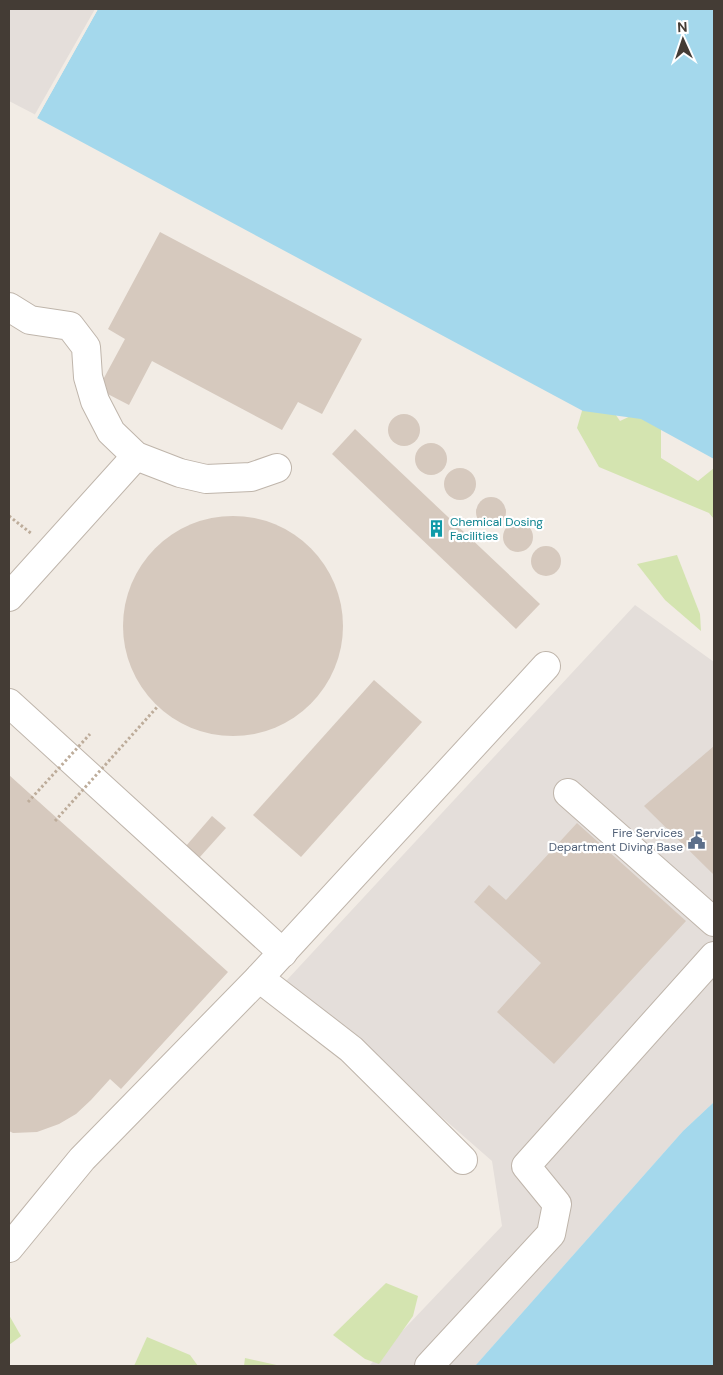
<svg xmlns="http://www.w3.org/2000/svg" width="723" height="1375" font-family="'DM Sans',sans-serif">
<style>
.industrial{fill:#e4deda}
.green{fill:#d4e4b0}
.water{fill:#a4d8ec}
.pier{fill:#f2ece5}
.building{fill:#d6c9be}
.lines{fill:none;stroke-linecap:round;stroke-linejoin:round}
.minor-casing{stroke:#bfb5ab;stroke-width:30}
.path{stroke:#bdac9a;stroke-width:3;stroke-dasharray:2.5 2.5;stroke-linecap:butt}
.minor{stroke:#fff;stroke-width:28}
.path-bridge{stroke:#bdac9a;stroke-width:3;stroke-dasharray:2.5 2.5;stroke-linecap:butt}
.labels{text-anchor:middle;stroke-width:4.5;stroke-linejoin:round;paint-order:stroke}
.culture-label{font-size:12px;fill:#0d838f;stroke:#fff;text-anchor:start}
.service-label{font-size:12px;fill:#4e5e75;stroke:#fff;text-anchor:end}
</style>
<rect width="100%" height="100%" fill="#f2ece5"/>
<g class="industrial">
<polygon points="9,9 96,9 36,115 9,101"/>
<polygon points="635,605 714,662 714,1102 683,1131 475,1366 369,1366 502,1226 492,1161 286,981"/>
</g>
<g class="green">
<polygon points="586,397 609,405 620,421 639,412 661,417 661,458 698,481 714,468 714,519 709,513 599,467 577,428"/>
<polygon points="677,555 700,614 701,631 665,600 637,564"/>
<polygon points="386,1283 418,1296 413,1316 379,1364 365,1359 333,1335"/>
<polygon points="9,1315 21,1336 9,1345"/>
<polygon points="147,1337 190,1355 198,1366 134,1366"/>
<polygon points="245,1358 281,1366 244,1366"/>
</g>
<g class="water">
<polygon points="98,9 714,9 714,459 641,419 583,411 37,118"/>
<polygon points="714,1102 714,1366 475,1366 683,1131"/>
</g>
<polygon class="pier" points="95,9 98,9 37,118 34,116"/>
<g class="building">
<polygon points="160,232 362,339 322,414 298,402 282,430 152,361 129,405 98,389 125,339 108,329"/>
<circle cx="404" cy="430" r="16"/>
<polygon points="355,429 540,604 516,629 332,454"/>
<circle cx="431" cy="459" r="16"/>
<circle cx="460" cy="484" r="16"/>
<circle cx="491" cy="512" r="15"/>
<circle cx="233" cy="626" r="110"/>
<circle cx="518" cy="537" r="15"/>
<circle cx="546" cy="561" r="15"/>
<polygon points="374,680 422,722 301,857 253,815"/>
<polygon points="714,746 714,875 644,806"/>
<polygon points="9,775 228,972 121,1089 110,1079 91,1100 76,1114 59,1124 37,1132 13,1133 9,1131"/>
<polygon points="212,816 226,828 199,858 186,846"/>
<polygon points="577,823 686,921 554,1064 497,1012 541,963 474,902 489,885 506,900"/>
</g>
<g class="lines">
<defs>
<g id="minor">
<polyline points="9,307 30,320 70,326 86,347 88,377 95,401 111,432 136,456 180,473 206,479 251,477 277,468"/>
<polyline points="9,597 136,456"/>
<polyline points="9,703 283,953"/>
<polyline points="568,793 714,922"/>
<polyline points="259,978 351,1049 463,1160"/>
<polyline points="9,1248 82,1159 259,978 546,666"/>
<polyline points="429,1366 551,1234 557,1204 526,1166 714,956"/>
</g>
</defs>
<use href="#minor" class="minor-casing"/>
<polyline class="path" points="9,516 32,534"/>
<use href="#minor" class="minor"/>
<g class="path-bridge">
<polyline points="28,802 90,734"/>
<polyline points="55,821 158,706"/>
</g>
</g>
<defs>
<symbol id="building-bare" viewBox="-9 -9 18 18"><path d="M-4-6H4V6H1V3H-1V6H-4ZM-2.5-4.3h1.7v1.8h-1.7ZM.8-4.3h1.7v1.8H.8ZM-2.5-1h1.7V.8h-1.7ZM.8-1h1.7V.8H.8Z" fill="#0f9aa8" stroke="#fff" stroke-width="2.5" paint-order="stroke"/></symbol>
<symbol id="civic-bare" viewBox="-9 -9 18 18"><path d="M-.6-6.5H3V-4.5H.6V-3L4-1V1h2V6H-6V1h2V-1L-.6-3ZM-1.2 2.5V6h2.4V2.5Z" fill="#5c6f8a" stroke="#fff" stroke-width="2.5" paint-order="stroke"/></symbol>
</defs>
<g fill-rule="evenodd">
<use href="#building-bare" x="424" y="516" width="25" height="25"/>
<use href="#civic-bare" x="684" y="828" width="25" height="25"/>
</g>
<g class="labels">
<g class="culture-label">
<text x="450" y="526">Chemical Dosing<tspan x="450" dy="14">Facilities</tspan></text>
</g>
<g class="service-label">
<text x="683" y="837">Fire Services<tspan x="683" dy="14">Department Diving Base</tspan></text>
</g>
</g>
<rect width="723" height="1375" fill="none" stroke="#443c35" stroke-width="20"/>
<g transform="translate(683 40) rotate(357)" stroke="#ffffff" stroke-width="4" paint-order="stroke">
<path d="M0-4L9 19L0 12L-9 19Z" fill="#443c35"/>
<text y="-8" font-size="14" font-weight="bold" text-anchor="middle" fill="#443c35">N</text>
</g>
</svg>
